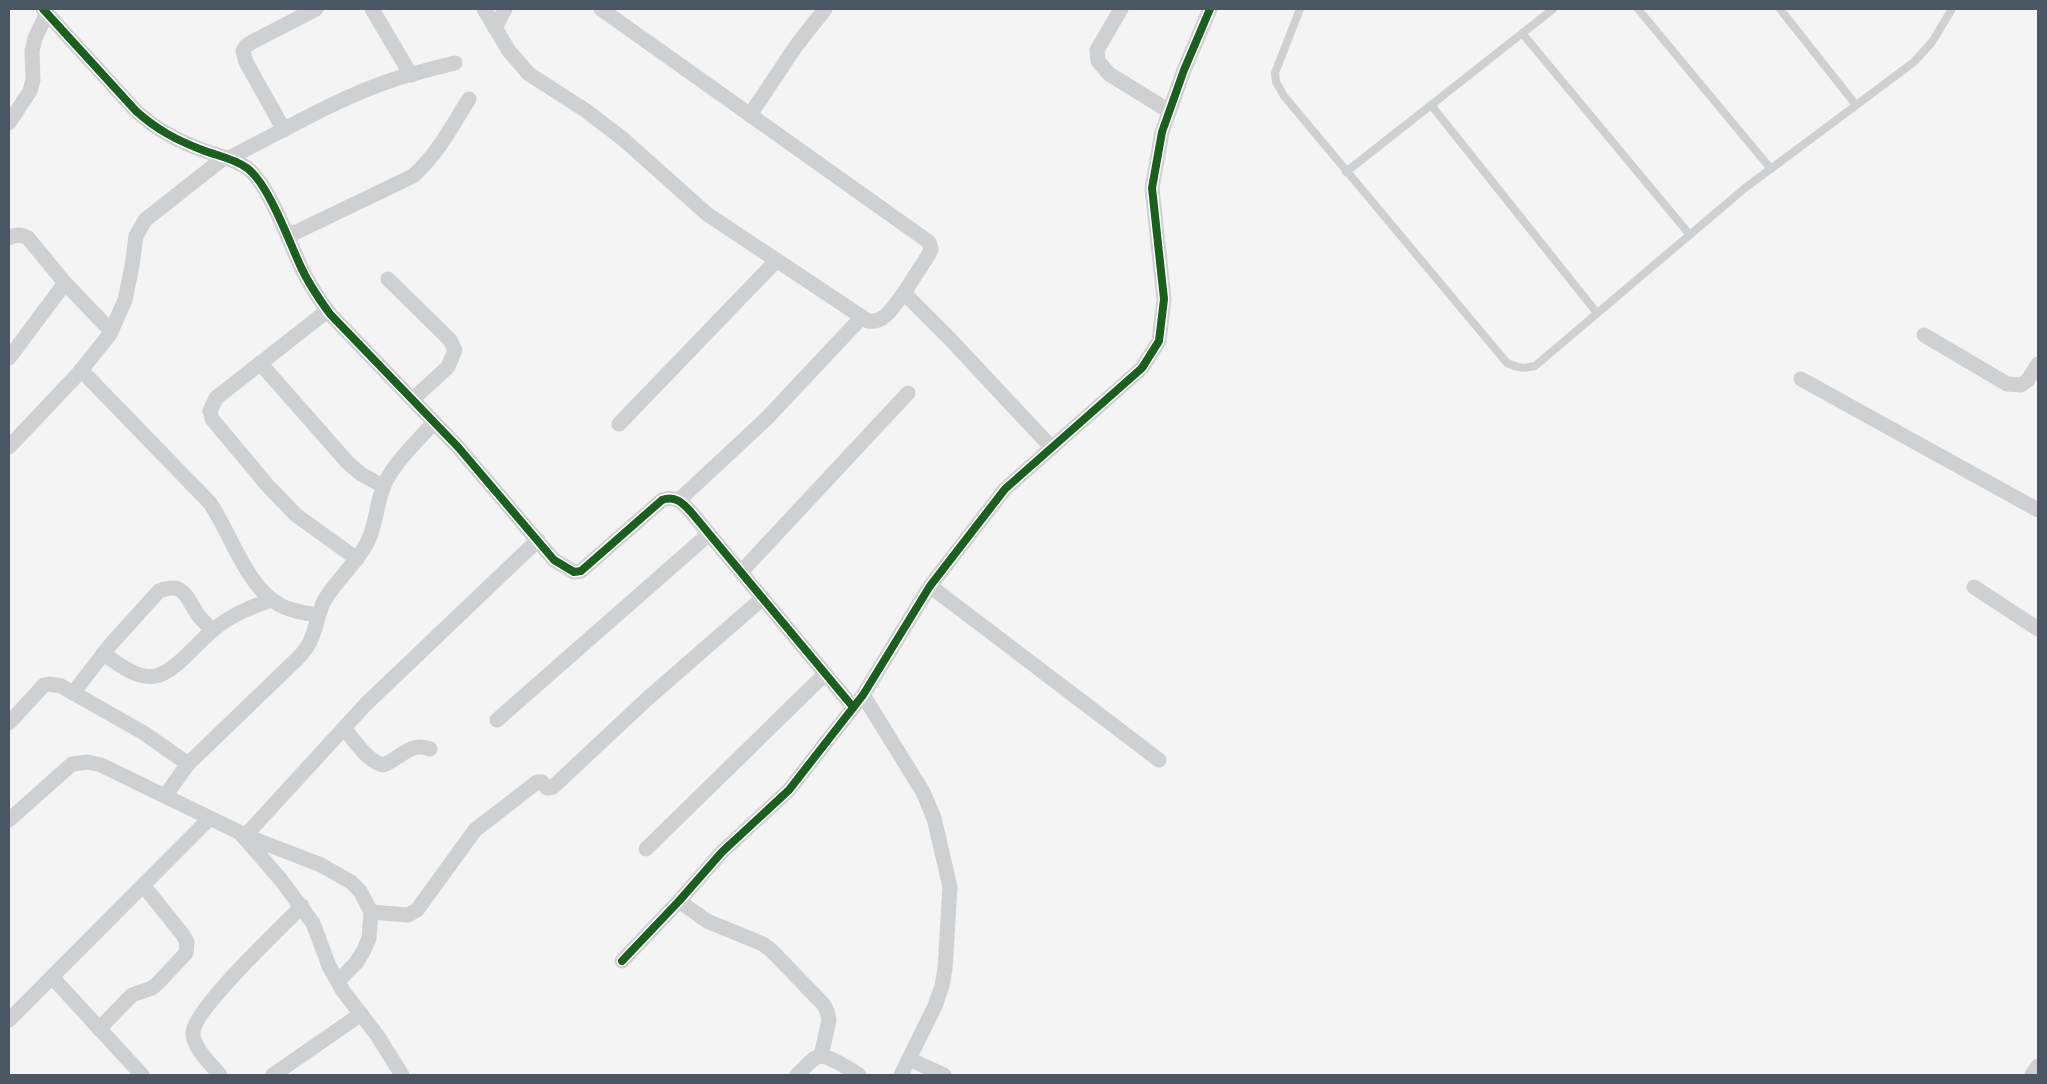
<svg xmlns="http://www.w3.org/2000/svg" width="2047" height="1084" font-family="Signika,sans-serif">
<style>
.lines{fill:none;stroke-linecap:round;stroke-linejoin:round}
.lane{stroke:#ced0d2;stroke-width:8}
.street{stroke:#ced0d2;stroke-width:15}
.cycleway-casing{stroke:#fff;stroke-width:11}
.cycleway{stroke:#1b5e20;stroke-width:8}
</style>
<rect width="100%" height="100%" fill="#f4f4f4"/>
<g class="lines">
<g class="lane">
<path d="M1300,9L1275,73L1276,82L1284,96L1507,363C1518,368 1523,369 1535,366L1745,188L1914,62L1932,42L1952,9"/>
<polyline points="1638,9 1771,169"/>
<polyline points="1780,9 1856,105"/>
<polyline points="1522,33 1690,235"/>
<polyline points="1431,105 1597,313"/>
<polyline points="1346,172 1553,9"/>
</g>
<g class="street">
<path d="M43,9L136,111C157,130 178,141 205,151C219,156 235,159 247,168C268,183 289,241 300,265C308,283 319,299 330,314L458,447L554,560L574,572L581,571L662,500C675,495 683,503 691,512L853,707"/>
<polyline points="372,9 411,75"/>
<path d="M484,9L509,51L529,74L585,110L623,139L707,214L868,321C885,324 894,305 904,293"/>
<polyline points="601,9 929,242 931,249 929,254 904,293 950,339 1052,448"/>
<polyline points="1121,9 1097,50 1098,61 1109,74 1169,111"/>
<polyline points="495,28 505,9"/>
<polyline points="750,115 796,46 825,9"/>
<polyline points="9,123 30,91 33,80 32,51 35,38 47,13"/>
<polyline points="284,130 246,62 243,51 246,46 252,42 316,9"/>
<path d="M229,158C283,131 337,98 395,79C415,73 435,68 455,63"/>
<path d="M288,236L413,176C437,155 452,126 469,99"/>
<path d="M9,238C15,234 21,234 28,238L65,283L111,331"/>
<polyline points="388,279 450,340 455,350 448,367 413,399"/>
<polyline points="327,311 216,398 210,411 212,419 268,486 296,515 357,559"/>
<polyline points="1924,335 2007,384 2021,385 2028,380 2038,364"/>
<polyline points="9,358 65,283"/>
<polyline points="260,363 348,463 361,474 383,486"/>
<path d="M81,370L210,503C231,534 247,588 280,605C291,611 305,613 318,615"/>
<polyline points="1801,379 2038,510"/>
<polyline points="619,424 776,261"/>
<polyline points="9,447 78,374 110,334 125,300 132,266 136,236 145,220 225,157"/>
<polyline points="679,500 765,420 862,317"/>
<polyline points="741,572 908,393"/>
<polyline points="930,586 1159,760"/>
<polyline points="1974,587 2038,629"/>
<path d="M103,654C118,663 137,680 156,676C175,672 197,643 213,630C231,615 249,608 271,600"/>
<path d="M73,693L111,644L159,591C184,581 186,597 198,615C202,620 207,625 212,630"/>
<polyline points="863,695 923,792 934,818 950,887 945,969 942,986 935,1006 901,1075"/>
<polyline points="497,720 709,534"/>
<polyline points="9,723 44,685 49,684 61,686 144,733 188,764"/>
<path d="M344,728C354,740 367,761 383,765C400,759 411,741 430,749"/>
<path d="M165,796L188,764L297,659C303,653 309,646 312,637C317,625 318,613 324,601C336,580 356,564 367,543C376,526 376,506 383,488C391,465 418,441 434,422"/>
<polyline points="9,820 72,764 88,762 101,765 249,837 321,865 351,882 360,891 371,912 369,938 364,950 356,963 338,981"/>
<polyline points="242,835 281,880 313,923 329,966 343,991 377,1035 402,1075"/>
<polyline points="246,835 366,704 538,540"/>
<polyline points="646,849 825,674"/>
<polyline points="679,901 707,921 763,944 771,950 824,1005 827,1011 829,1020 821,1056"/>
<polyline points="371,912 408,915 417,910 475,830 537,782 542,782 547,788 553,787 647,699 763,598"/>
<polyline points="622,961 679,901 722,852 789,790 863,695 930,586 1005,489 1142,368 1159,341 1164,299 1152,188 1162,132 1184,70 1210,9"/>
<polyline points="52,977 142,1075"/>
<polyline points="9,1020 210,818"/>
<polyline points="99,1029 132,995 152,988 158,983 186,953 187,942 183,935 143,885"/>
<polyline points="909,1059 944,1075"/>
<path d="M220,1075C211,1064 194,1049 193,1034C191,1011 282,927 302,906"/>
<polyline points="273,1075 361,1014"/>
<path d="M797,1075C803,1070 809,1062 815,1058C825,1051 850,1070 859,1075"/>
<polyline points="2032,1075 2038,1066"/>
</g>
<defs>
<g id="cycleway">
<path d="M43,9L136,111C157,130 178,141 205,151C219,156 235,159 247,168C268,183 289,241 300,265C308,283 319,299 330,314L458,447L554,560L574,572L581,571L662,500C675,495 683,503 691,512L853,707"/>
<polyline points="622,961 679,901 722,852 789,790 863,695 930,586 1005,489 1142,368 1159,341 1164,299 1152,188 1162,132 1184,70 1210,9"/>
</g>
</defs>
<use href="#cycleway" class="cycleway-casing"/>
<use href="#cycleway" class="cycleway"/>
</g>
<rect width="2047" height="1084" fill="none" stroke="#4a5661" stroke-width="20"/>
</svg>
